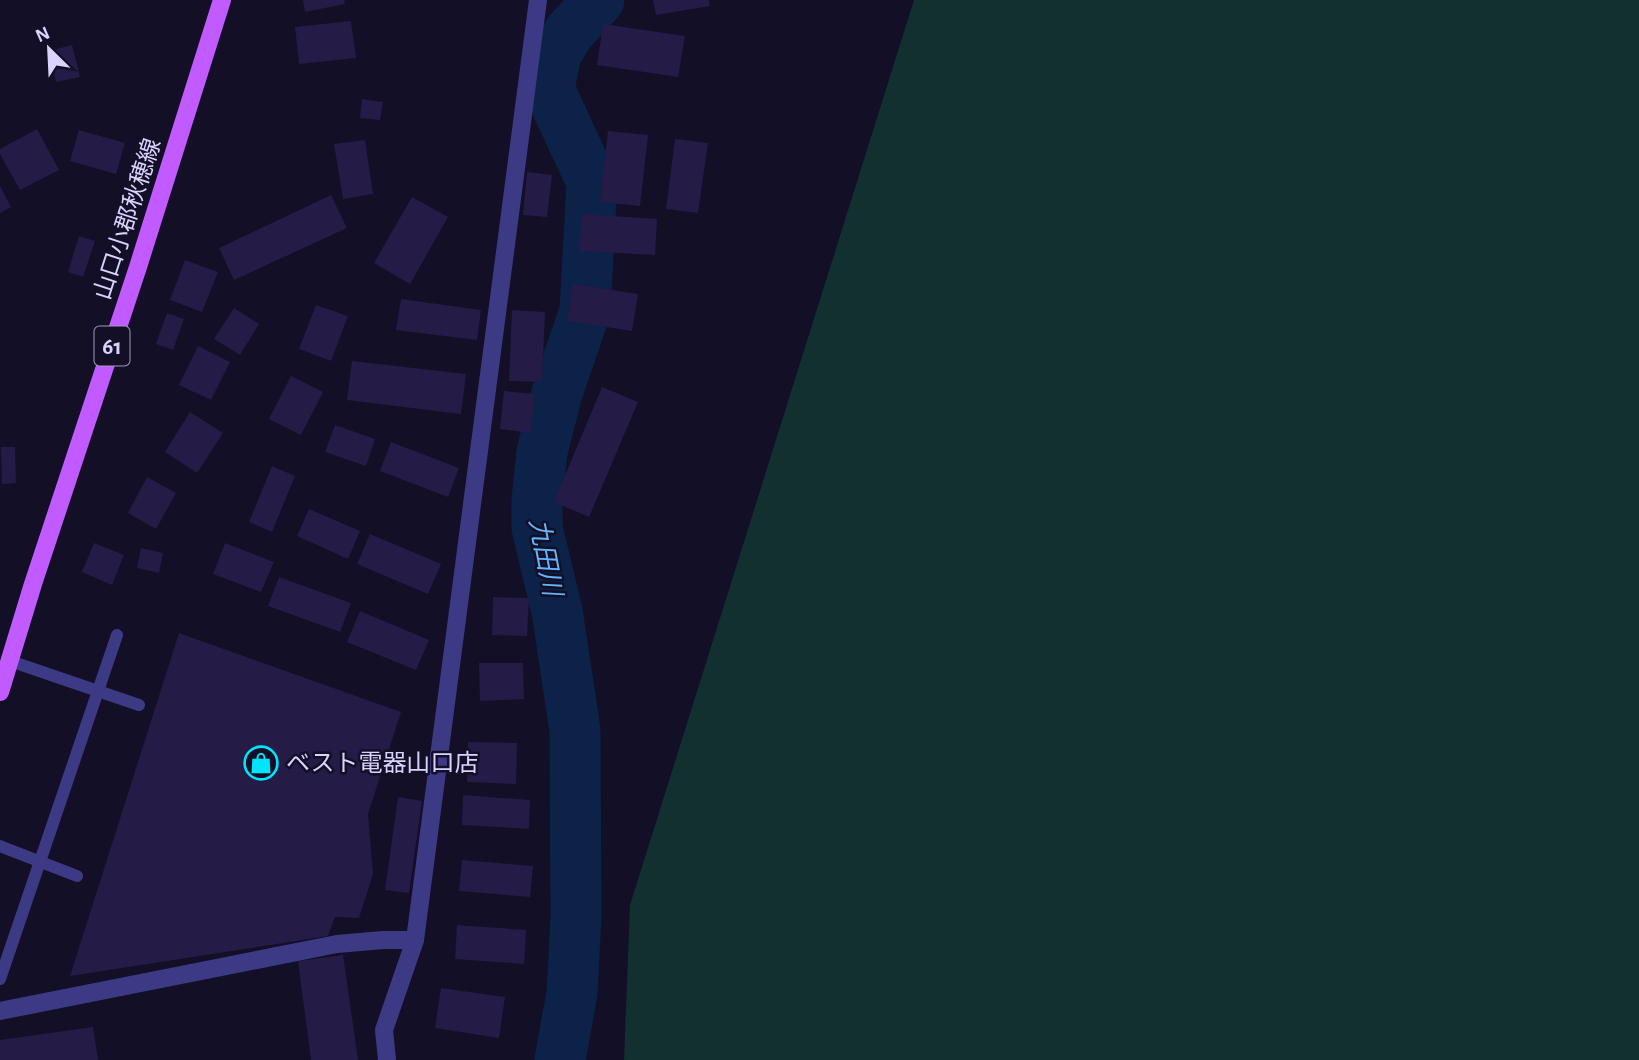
<svg xmlns="http://www.w3.org/2000/svg" width="1639" height="1060" font-family="'Alegreya Sans','Noto Sans JP',sans-serif">
<style>
.green{fill:#12302f}
.lines{fill:none;stroke-linecap:round;stroke-linejoin:round}
.river{stroke:#0c2248;stroke-width:51}
.building{fill:#241b47}
.lane{stroke:#3d3a85;stroke-width:12}
.street{stroke:#3d3a85;stroke-width:18}
.primary{stroke:#c25bff;stroke-width:18}
.labels{text-anchor:middle;stroke-width:5;stroke-linejoin:round;paint-order:stroke}
.shield{fill:#130f26;stroke:#9e99be;stroke-width:2}
.shield-label{font-size:23px;font-weight:bold;fill:#d9d4ff}
.street-label{font-size:24px;fill:#d9d4ff;stroke:#130f26}
.poi-label{font-size:24px;fill:#d9d4ff;stroke:#130f26;text-anchor:start}
.water-label{font-size:26px;font-style:italic;fill:#62b6ff;stroke:#130f26}
</style>
<rect width="100%" height="100%" fill="#130f26"/>
<polygon class="green" points="914,0 1639,0 1639,1060 624,1060 630,905"/>
<g class="lines">
<polyline class="river" points="560,1060 572,993 576,918 575,730 557,611 537,528 537,499 542,452 557,393 585,311 592,182 549,89 556,54 570,31 599,0"/>
</g>
<g class="building">
<polygon points="303,0 344,0 345,4 305,12"/>
<polygon points="653,0 709,0 710,6 656,15"/>
<polygon points="351,21 356,58 299,64 295,27"/>
<polygon points="603,24 685,36 678,77 597,65"/>
<polygon points="72,45 80,77 56,82 49,51"/>
<polygon points="362,99 383,102 380,120 360,118"/>
<polygon points="37,129 59,170 20,190 0,154 0,149"/>
<polygon points="79,130 125,143 116,174 70,161"/>
<polygon points="608,131 648,135 640,206 600,202"/>
<polygon points="675,139 708,143 698,213 666,209"/>
<polygon points="365,140 373,194 343,199 334,144"/>
<polygon points="527,172 552,175 547,217 523,215"/>
<polygon points="0,186 11,207 0,213"/>
<polygon points="331,195 347,228 234,280 219,248"/>
<polygon points="412,197 448,217 410,284 374,263"/>
<polygon points="582,214 657,219 655,255 579,251"/>
<polygon points="79,236 95,241 83,277 68,272"/>
<polygon points="185,260 218,272 202,312 170,300"/>
<polygon points="573,284 638,294 632,331 567,321"/>
<polygon points="401,299 481,310 477,340 396,330"/>
<polygon points="316,305 348,316 331,361 299,349"/>
<polygon points="234,308 259,324 240,355 214,339"/>
<polygon points="512,310 545,312 542,382 509,381"/>
<polygon points="167,313 184,319 173,350 156,344"/>
<polygon points="198,346 230,362 211,400 179,385"/>
<polygon points="352,361 466,374 461,414 347,400"/>
<polygon points="291,376 323,392 301,435 269,419"/>
<polygon points="602,387 638,402 589,517 554,502"/>
<polygon points="504,391 535,394 531,433 500,429"/>
<polygon points="190,412 223,433 197,473 165,452"/>
<polygon points="335,425 375,439 366,466 325,452"/>
<polygon points="391,442 459,468 448,497 380,471"/>
<polygon points="1,447 15,447 16,483 2,484"/>
<polygon points="272,466 295,476 272,532 249,522"/>
<polygon points="147,477 176,493 156,529 128,513"/>
<polygon points="309,509 360,531 348,559 297,536"/>
<polygon points="370,534 441,564 428,594 357,564"/>
<polygon points="94,543 124,555 112,585 82,572"/>
<polygon points="225,543 274,562 261,592 213,574"/>
<polygon points="141,548 163,553 159,573 137,568"/>
<polygon points="279,577 351,603 340,632 268,606"/>
<polygon points="493,597 529,598 527,636 492,635"/>
<polygon points="360,611 429,640 416,670 347,642"/>
<polygon points="179,633 401,712 368,814 373,874 359,918 335,917 328,936 70,976"/>
<polygon points="479,663 523,663 524,699 480,701"/>
<polygon points="468,742 517,743 516,784 467,782"/>
<polygon points="463,795 530,800 529,829 462,825"/>
<polygon points="398,797 422,801 409,893 385,890"/>
<polygon points="462,860 533,866 530,897 459,891"/>
<polygon points="457,925 526,930 524,964 455,959"/>
<polygon points="343,955 358,1060 311,1060 298,961"/>
<polygon points="441,988 505,997 499,1038 435,1028"/>
<polygon points="93,1027 98,1060 0,1060 0,1040"/>
</g>
<g class="lines">
<g class="lane">
<polyline points="10,661 139,705"/>
<polyline points="0,846 77,876"/>
<polyline points="0,979 117,635"/>
</g>
<g class="street">
<polyline points="0,1011 337,944 383,940 415,940"/>
<polyline points="387,1060 384,1030 415,940 538,0"/>
</g>
<polyline class="primary" points="0,692 33,584 138,267 222,0"/>
</g>
<defs>
<symbol id="shop-ring" viewBox="-11 -11 22 22"><circle r="9.5" fill="#130f26" stroke="#00e5ff" stroke-width="1.5"/><path d="M-5-2.5h2.3a2.7 3.5 0 0 1 5.4 0H5L5.5 6h-11ZM-1.5-2.5h3a1.5 2.3 0 0 0-3 0Z" fill="#00e5ff"/></symbol>
</defs>
<g fill-rule="evenodd">
<use href="#shop-ring" x="242" y="744" width="38" height="38"/>
</g>
<g class="labels">
<rect class="shield" x="94.5" y="326.5" width="35" height="39" rx="5"/>
<g class="shield-label">
<text x="112" y="354">61</text>
</g>
<g class="street-label">
<text transform="translate(127 219) rotate(-72)" y="8">山口小郡秋穂線</text>
</g>
<g class="poi-label">
<text x="286" y="771">ベスト電器山口店</text>
</g>
<g class="water-label">
<text transform="translate(546 557) rotate(79)" y="9">九田川</text>
</g>
</g>
<g transform="translate(49 49) rotate(336)" stroke="#130f26" stroke-width="5" paint-order="stroke">
<path d="M0-5L12 26L0 18L-12 26Z" fill="#d9d4ff"/>
<text y="-10" font-size="19" font-weight="bold" text-anchor="middle" fill="#d9d4ff">N</text>
</g>
</svg>
